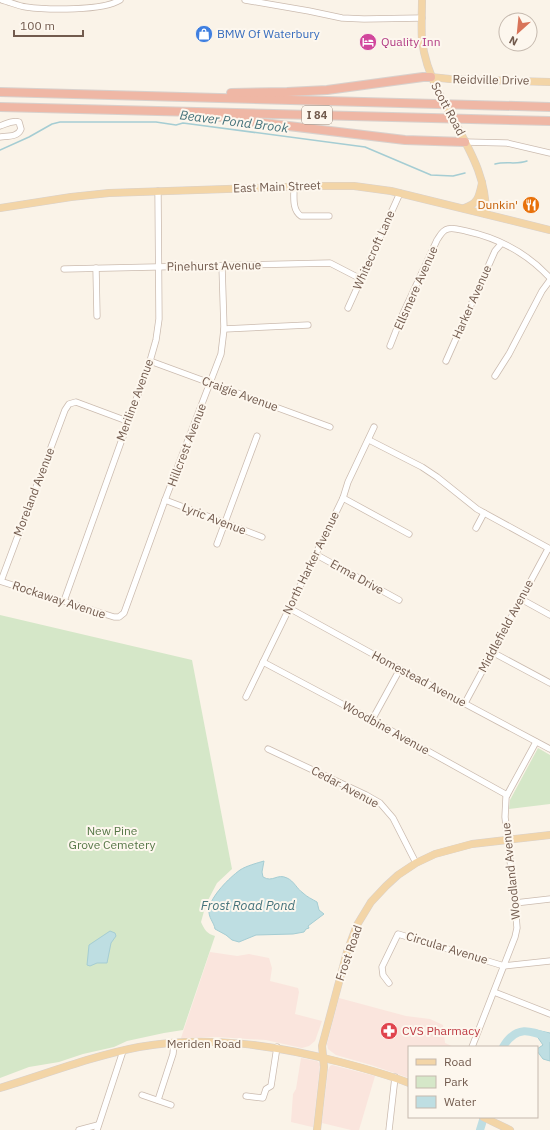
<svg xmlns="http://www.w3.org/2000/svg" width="550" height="1130" font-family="'IBM Plex Sans',sans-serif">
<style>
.commercial{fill:#fae5dd}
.green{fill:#d5e7c8}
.water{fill:#bedee2;stroke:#a5cdd3}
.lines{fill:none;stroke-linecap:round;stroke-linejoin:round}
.stream{stroke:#a5cdd3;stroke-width:1.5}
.river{stroke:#bedee2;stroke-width:8}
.minor-casing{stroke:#cbbbaf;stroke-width:7}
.major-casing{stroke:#d8d1cd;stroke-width:8}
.highway-casing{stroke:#d8d1cd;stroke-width:10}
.minor{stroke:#fff;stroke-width:5.5}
.major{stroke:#f3d5a7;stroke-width:7}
.highway{stroke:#efb7a5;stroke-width:8}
.major-bridge-casing{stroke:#d8d1cd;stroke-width:8;stroke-linecap:butt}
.major-bridge{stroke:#f3d5a7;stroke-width:7}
.labels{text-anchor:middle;stroke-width:4;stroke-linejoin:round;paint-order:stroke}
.shield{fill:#fdf7ee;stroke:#9c8a7e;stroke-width:1}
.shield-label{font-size:11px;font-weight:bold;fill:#725b4e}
.shop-label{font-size:12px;fill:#366cbe;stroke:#fdf7ee;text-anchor:start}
.hotel-label{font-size:12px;fill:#b23c85;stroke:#fdf7ee;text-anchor:start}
.street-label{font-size:12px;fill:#725b4e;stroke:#fdf7ee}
.food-label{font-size:12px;fill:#c56008;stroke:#fdf7ee;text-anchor:end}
.park-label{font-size:12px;fill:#567747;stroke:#fdf7ee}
.health-label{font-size:12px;fill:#be3a42;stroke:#fdf7ee;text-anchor:start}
.water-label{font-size:13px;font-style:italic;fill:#47747c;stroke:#fdf7ee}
</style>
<rect width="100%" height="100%" fill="#faf3e8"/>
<g class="commercial">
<polygon points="210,952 237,956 249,954 269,958 272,968 270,981 298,988 299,992 295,1014 322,1021 315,1041 309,1046 302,1048 266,1040 217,1037 181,1038"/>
<polygon points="339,998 406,1016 430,1019 443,1025 445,1043 454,1047 409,1047 409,1078 371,1065 336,1055 328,1049 327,1044"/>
<polygon points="301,1058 317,1061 320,1064 313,1127 312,1127 291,1122 293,1094 296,1089"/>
<polygon points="332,1065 375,1076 359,1130 351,1130 322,1123 328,1070 330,1066"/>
</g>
<g class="green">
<path d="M0,615L192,660L232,869L217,883L206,904L201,922C204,929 207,934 215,936L183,1030L164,1033L127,1041L114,1047L83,1054L59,1062L29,1067L0,1078Z"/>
<polygon points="538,748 550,755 550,804 509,809 510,800"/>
</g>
<g class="water">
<path d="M264,861L262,872L263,877C273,883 277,873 287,878C294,881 297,889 303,893C307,897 312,899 317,902L319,910L324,914L308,926L309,928L306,929L304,932L293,934L256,935L239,942L232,940L226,935L215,929C214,922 208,918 209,909C211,896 229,878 240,870C246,866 257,863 264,861Z"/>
<polygon points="110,931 115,933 116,936 111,943 107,963 97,963 90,966 87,965 89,945"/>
<polygon points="536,1030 550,1033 550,1061 543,1059 537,1051 537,1049 543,1045 534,1032"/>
</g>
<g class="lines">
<g class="stream">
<polyline points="0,150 29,137 52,124 60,122 156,122 176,125 183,123 365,147 431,175 453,176 465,173"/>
<path d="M495,164C506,161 517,165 527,161"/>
</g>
<g class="river">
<path d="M503,1047C516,1025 530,1030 550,1038"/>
<polyline points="480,1130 484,1117"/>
</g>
<defs>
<g id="minor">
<path d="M2,0C10,2 18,6 26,7C47,10 103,11 120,0"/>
<polyline points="245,0 309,11 342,18 364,19 422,18"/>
<path d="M0,126C6,124 12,120 19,122L21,129C18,137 8,136 0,137"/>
<polyline points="465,142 507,143 550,153"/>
<path d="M294,187C294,197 292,210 301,216H329"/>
<polyline points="96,268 97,316"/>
<polyline points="64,269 330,263 361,279"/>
<polyline points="348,308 400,193"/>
<polyline points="224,329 308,325"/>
<path d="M390,346L401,318L437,240C440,236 442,230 448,229C453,227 461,230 466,231C498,238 528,254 550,278"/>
<polyline points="150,361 330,427"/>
<polyline points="446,361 495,251 501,244"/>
<polyline points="495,376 509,354 542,291 550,280"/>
<polyline points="369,440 422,467 437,477 477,509 550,549"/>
<polyline points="343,498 409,534"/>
<polyline points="165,500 262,537"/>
<polyline points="476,528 484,513"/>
<polyline points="217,544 257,436"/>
<polyline points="315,554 399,600"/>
<polyline points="0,581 114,617 119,617 124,613 165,500 221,354 224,329 222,266"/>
<polyline points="1,581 65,410 69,404 76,402 127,421"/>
<polyline points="521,599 550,615"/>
<polyline points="64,601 150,361 156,340 159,319 158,191"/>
<polyline points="289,608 400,669 550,749"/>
<polyline points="492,652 550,683"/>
<polyline points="263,662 372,720 507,795"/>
<polyline points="246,697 343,498 348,482 374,427"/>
<polyline points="465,703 548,549"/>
<polyline points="372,720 400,669"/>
<polyline points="268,749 366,795 380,803 393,818 416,863"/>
<polyline points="515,903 550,899"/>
<polyline points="389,983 383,975 382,967 398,934 504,966 550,961"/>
<polyline points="494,992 550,1014"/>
<polyline points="472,1047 515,937 517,928 515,903 505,817 506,797 536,742"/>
<polyline points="142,1095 171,1105"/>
<polyline points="246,1096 263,1098 266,1089 271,1086 277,1047"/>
<polyline points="158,1100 173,1054 174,1043"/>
<polyline points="79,1130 98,1125"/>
<polyline points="97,1130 123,1051"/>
<polyline points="389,1130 395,1077"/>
</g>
<g id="major">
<path d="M422,0C422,13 421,27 422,40C424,59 431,77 439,93"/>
<polyline points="431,77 450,79 550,82"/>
<path d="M459,130C474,158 486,181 486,214"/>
<polyline points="0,208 71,197 109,193 316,186 354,186 391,191 550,230"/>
<path d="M464,208C478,204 479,197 482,183"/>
<path d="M0,1088C46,1074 92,1056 139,1047C207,1035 274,1045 340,1062C363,1068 386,1074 409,1083"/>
<polyline points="483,1117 510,1130"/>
<polyline points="317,1130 324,1067 322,1046 347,952 357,925 371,902 386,886 398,875 416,863 435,854 472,844 550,835"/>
</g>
<g id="highway">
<polyline points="0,92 550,107"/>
<polyline points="231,93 287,92 327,90 423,77 431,77"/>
<polyline points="0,107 550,121"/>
<polyline points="214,116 247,121 405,140 465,142"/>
</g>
</defs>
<use href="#minor" class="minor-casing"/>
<use href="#major" class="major-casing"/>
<use href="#highway" class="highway-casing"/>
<use href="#minor" class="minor"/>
<use href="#major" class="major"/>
<use href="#highway" class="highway"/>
<defs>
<polyline id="major-bridge" points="439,93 459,130"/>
</defs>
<use href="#major-bridge" class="major-bridge-casing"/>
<use href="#major-bridge" class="major-bridge"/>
</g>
<defs>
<symbol id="shop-disc" viewBox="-11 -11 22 22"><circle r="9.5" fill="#3f7fe0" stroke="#fdf7ee"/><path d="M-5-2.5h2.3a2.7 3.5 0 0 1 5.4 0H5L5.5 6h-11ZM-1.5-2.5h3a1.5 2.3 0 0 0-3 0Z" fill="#fff"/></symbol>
<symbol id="hotel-disc" viewBox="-11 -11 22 22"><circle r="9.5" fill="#d1479c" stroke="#fdf7ee"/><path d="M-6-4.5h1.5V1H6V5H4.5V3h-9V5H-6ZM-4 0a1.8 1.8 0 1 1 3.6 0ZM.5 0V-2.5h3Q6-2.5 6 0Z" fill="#fff"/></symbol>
<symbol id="restaurant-disc" viewBox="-11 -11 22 22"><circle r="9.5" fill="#e8710a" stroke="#fdf7ee"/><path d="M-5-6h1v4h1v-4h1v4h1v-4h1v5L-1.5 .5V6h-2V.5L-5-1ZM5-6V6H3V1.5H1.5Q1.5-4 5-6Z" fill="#fff"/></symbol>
<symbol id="pharmacy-disc" viewBox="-11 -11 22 22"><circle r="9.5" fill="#e0444e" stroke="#fdf7ee"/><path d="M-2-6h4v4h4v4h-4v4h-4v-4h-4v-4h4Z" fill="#fff"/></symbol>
</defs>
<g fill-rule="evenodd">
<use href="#shop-disc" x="194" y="24" width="20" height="20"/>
<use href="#hotel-disc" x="358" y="32" width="20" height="20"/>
<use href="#restaurant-disc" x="521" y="195" width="20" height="20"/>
<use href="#pharmacy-disc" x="379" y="1021" width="20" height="20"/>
</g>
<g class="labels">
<rect class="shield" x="302" y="106" width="30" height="18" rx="3"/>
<g class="shield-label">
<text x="317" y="119">I 84</text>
</g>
<g class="shop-label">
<text x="217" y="38">BMW Of Waterbury</text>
</g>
<g class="hotel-label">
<text x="381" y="46">Quality Inn</text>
</g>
<g class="street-label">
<text transform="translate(491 80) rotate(1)" y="4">Reidville Drive</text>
<text transform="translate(448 109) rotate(62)" y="4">Scott Road</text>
<text transform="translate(277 187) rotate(-2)" y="4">East Main Street</text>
<text transform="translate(374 250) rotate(-66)" y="4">Whitecroft Lane</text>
<text transform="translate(214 266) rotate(-1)" y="4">Pinehurst Avenue</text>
<text transform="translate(416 288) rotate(-66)" y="4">Ellsmere Avenue</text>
<text transform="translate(472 302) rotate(-66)" y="4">Harker Avenue</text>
<text transform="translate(240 394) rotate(20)" y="4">Craigie Avenue</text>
<text transform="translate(135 400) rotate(-70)" y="4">Meriline Avenue</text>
<text transform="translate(187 445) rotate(-69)" y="4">Hillcrest Avenue</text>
<text transform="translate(34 492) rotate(-69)" y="4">Moreland Avenue</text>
<text transform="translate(214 519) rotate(21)" y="4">Lyric Avenue</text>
<text transform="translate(311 563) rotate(-64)" y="4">North Harker Avenue</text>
<text transform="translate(357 577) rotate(29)" y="4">Erma Drive</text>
<text transform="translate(59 600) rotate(18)" y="4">Rockaway Avenue</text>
<text transform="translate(506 626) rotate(-62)" y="4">Middlefield Avenue</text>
<text transform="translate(419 679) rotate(28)" y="4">Homestead Avenue</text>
<text transform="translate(386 728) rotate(29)" y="4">Woodbine Avenue</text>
<text transform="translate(345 787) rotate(28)" y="4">Cedar Avenue</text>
<text transform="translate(511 871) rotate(-96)" y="4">Woodland Avenue</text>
<text transform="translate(447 948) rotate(17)" y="4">Circular Avenue</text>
<text transform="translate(349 953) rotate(-71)" y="4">Frost Road</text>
<text x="204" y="1048">Meriden Road</text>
</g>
<g class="food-label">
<text x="518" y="209">Dunkin'</text>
</g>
<g class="park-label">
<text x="112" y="835">New Pine<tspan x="112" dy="14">Grove Cemetery</tspan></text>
</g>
<g class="health-label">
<text x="402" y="1035">CVS Pharmacy</text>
</g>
<g class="water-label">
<text transform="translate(234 121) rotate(7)" y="5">Beaver Pond Brook</text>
<text x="248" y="910">Frost Road Pond</text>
</g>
</g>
<rect x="408" y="1046" width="130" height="72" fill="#fdf7ee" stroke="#c5b9ae"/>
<rect x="416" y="1059" width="20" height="6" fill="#f3d5a7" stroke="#c5b9ae"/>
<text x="444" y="1066" font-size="12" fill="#725b4e">Road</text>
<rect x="416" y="1076" width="20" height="12" fill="#d5e7c8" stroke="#c5b9ae"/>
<text x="444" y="1086" font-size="12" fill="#725b4e">Park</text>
<rect x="416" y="1096" width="20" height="12" fill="#bedee2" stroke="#c5b9ae"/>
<text x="444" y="1106" font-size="12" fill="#725b4e">Water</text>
<g transform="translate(518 32) rotate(207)"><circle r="19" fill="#fdf7ee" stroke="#c5b9ae"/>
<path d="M0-3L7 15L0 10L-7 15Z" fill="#d87459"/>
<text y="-6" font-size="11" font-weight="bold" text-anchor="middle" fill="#725b4e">N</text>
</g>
<path d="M14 30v6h69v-6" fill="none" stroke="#725b4e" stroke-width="2"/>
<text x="20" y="30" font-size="12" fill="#725b4e" stroke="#fdf7ee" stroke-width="3" paint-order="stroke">100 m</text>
</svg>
